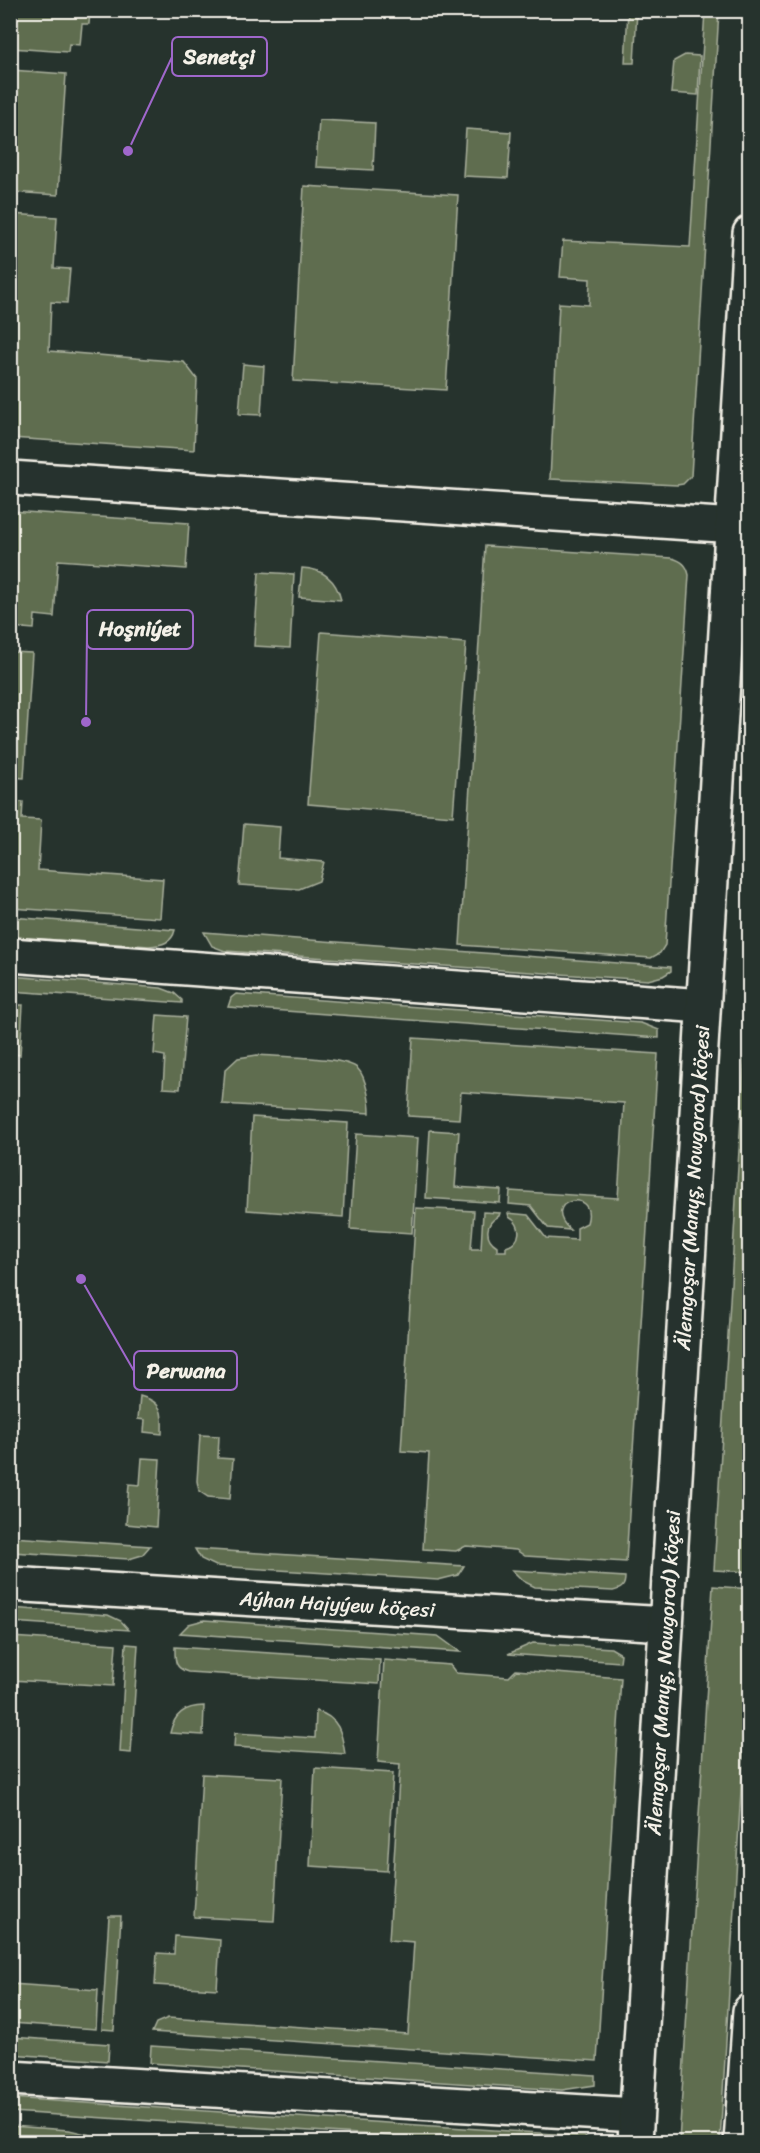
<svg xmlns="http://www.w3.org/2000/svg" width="760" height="2153" font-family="Sriracha,sans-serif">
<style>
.green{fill:#5e6d50;stroke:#a9af9c;stroke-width:1.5}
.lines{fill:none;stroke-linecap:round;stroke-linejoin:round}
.minor-casing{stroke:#f4f1e8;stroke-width:38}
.minor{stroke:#26332d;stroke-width:33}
.labels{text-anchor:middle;stroke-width:5;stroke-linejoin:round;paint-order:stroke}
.street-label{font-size:20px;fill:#f4f1e8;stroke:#26332d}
.leader{fill:none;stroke:#9f67cb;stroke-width:2}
.callout-dot{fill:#9f67cb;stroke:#26332d;stroke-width:2}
.callout{fill:#26332d;stroke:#9f67cb;stroke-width:2}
.callout-label{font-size:21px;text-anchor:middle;font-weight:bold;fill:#f4f1e8}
</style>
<rect width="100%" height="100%" fill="#26332d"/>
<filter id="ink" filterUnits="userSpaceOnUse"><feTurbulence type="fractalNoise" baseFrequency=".0167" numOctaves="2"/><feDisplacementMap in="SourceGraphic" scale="12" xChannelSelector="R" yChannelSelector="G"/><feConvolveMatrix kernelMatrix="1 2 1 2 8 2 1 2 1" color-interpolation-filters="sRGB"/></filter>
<g filter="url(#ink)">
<g class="green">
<polygon points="10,11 90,11 89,24 82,24 80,45 69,44 68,52 11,48"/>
<polygon points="628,11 637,11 634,63 625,63"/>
<polygon points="705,11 719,11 691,476 683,484 677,485 550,479 559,303 589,305 590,279 560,277 563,241 690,247"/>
<polygon points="685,55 700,56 698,95 671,93 674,61"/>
<polygon points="11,70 66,74 58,195 11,192"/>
<polygon points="319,120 375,123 373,170 316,167"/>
<polygon points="466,129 511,132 508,178 463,176"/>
<polygon points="304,186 458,195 446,390 293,381"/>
<polygon points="10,214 57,217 54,268 70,269 67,303 51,302 49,351 184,362 197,379 194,450 11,438"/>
<polygon points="243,364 264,366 261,415 239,414"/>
<polygon points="10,511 189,523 186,569 58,560 54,617 35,615 34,629 11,627"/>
<path d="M485,546L672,558C682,561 687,565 689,575L665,945L660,953L651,958L460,945Z"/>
<path d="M302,568C323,569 336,579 341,600L299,597Z"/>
<polygon points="259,572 294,574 290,648 254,646"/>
<polygon points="321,632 466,643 453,816 308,804"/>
<polygon points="10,652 32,653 24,778 11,777"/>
<polygon points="10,801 23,802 22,819 41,820 38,870 163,879 160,918 11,908"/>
<polygon points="244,824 280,827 278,858 324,862 319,881 299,889 239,885"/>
<path d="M11,917L175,930C172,943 162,945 149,946L11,937Z"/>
<polygon points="204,932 671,967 671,971 663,976 648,980 225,951 212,946"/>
<polygon points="10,976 161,988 174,993 182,1000 182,1003 11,991"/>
<polygon points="749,982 749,1572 714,1570"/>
<polygon points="236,994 641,1023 659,1030 659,1038 228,1007 231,998"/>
<polygon points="10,1005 23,1005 20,1055 14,1054 13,1067 10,1067"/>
<polygon points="157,1015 186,1017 180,1089 163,1088 165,1056 154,1054"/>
<path d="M413,1038L658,1054L626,1562L525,1556L516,1550L466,1546L456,1551L423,1549L429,1453L401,1451L416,1208L474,1211L471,1249H481L483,1212L500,1213L499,1216C485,1223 484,1238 497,1246V1251H506V1247C522,1243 523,1224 509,1217L508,1213L528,1215L546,1238L577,1240V1228L587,1223C598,1186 538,1200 570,1230L548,1228L531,1206L509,1204L510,1191L618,1198L624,1103L461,1092L459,1119L408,1116Z"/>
<path d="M257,1055C277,1057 346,1056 358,1069C366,1077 370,1102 370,1113L222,1104L225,1070L238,1058Z"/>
<polygon points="252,1117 348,1123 343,1217 247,1210"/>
<polygon points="11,1127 16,1128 11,1216 10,1128"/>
<polygon points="430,1130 459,1132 455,1187 501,1190 500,1203 426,1198"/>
<polygon points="356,1134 418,1138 412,1233 350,1229"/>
<path d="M140,1396C163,1402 163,1412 162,1434L144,1432L145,1420L138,1419Z"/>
<polygon points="200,1435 219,1436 218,1458 233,1459 230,1499 208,1497 199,1491 197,1481"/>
<polygon points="142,1458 160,1459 156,1527 126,1524 129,1484 140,1485"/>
<polygon points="10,1537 11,1537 150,1546 142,1555 129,1559 11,1552"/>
<polygon points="195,1549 464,1566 458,1575 438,1580 216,1566 201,1559"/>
<path d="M512,1570L625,1577C625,1586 622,1589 613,1591L535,1587L523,1581Z"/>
<polygon points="713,1586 750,1589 749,1657 720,2142 679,2142"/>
<polygon points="10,1608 108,1615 121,1621 129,1630 11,1622"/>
<polygon points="204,1620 438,1636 460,1652 180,1633 189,1624"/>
<polygon points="11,1637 116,1644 113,1686 11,1680"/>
<polygon points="533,1643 611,1648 621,1654 620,1662 508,1654"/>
<polygon points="126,1644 138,1645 131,1753 120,1752"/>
<path d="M175,1647L380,1660L379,1684L188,1672C174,1668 175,1660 175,1647Z"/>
<polygon points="384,1660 450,1665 456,1673 509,1677 516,1670 621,1678 597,2061 152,2032 156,2023 168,2018 408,2034 414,1942 389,1940 400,1764 378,1762"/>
<path d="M204,1706L203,1735L170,1733C174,1714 185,1706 204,1706Z"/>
<path d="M316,1711C339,1717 342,1733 345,1754L234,1747L235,1733L315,1738Z"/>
<polygon points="315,1768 393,1773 387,1871 310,1866"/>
<polygon points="202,1774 282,1778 274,1921 194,1917"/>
<polygon points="109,1916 121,1916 114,2030 102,2029"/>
<polygon points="175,1936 220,1940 217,1989 155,1985 157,1953 174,1954"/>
<polygon points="11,1984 98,1990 96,2029 11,2023"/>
<polygon points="11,2037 109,2044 108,2061 11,2054"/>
<polygon points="151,2046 595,2075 595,2085 562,2090 150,2063"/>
<polygon points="10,2098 584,2136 591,2140 591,2142 485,2142 11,2112"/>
<polygon points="10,2126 69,2130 104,2138 104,2142 11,2142"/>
</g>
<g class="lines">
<defs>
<g id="minor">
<polyline points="10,478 750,527"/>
<polyline points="10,955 703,1006"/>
<path id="s1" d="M10,1584L666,1624"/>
<polyline points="10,2078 636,2115"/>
<path id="s2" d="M635,2142L750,233"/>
<polyline points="741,2142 750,2011"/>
</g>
</defs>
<use href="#minor" class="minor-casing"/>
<use href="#minor" class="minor"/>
</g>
</g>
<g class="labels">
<g class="street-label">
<text dy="7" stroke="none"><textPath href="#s2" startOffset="956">Älemgoşar (Manyş, Nowgorod) köçesi</textPath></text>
<text dy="7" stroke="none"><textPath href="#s1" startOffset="328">Aýhan Hajyýew köçesi</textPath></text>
<text dy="7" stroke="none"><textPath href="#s2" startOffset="470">Älemgoşar (Manyş, Nowgorod) köçesi</textPath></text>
</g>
</g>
<path class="leader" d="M128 151L172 57M86 722L87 629M81 1279L134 1371"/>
<g class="callout-dot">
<circle cx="128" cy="151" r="6"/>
<circle cx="86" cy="722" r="6"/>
<circle cx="81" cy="1279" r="6"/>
</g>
<g class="callout">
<rect x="172" y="37" width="95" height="39" rx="6"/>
<rect x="87" y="610" width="106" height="39" rx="6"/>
<rect x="134" y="1351" width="103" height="39" rx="6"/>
</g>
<g class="callout-label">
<text x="219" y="64">Senetçi</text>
<text x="140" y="636">Hoşniýet</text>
<text x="186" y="1378">Perwana</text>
</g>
<rect width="760" height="2153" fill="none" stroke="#26332d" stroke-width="36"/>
<rect x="18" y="18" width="724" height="2117" fill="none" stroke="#f4f1e8" stroke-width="2" filter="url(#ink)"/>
</svg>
